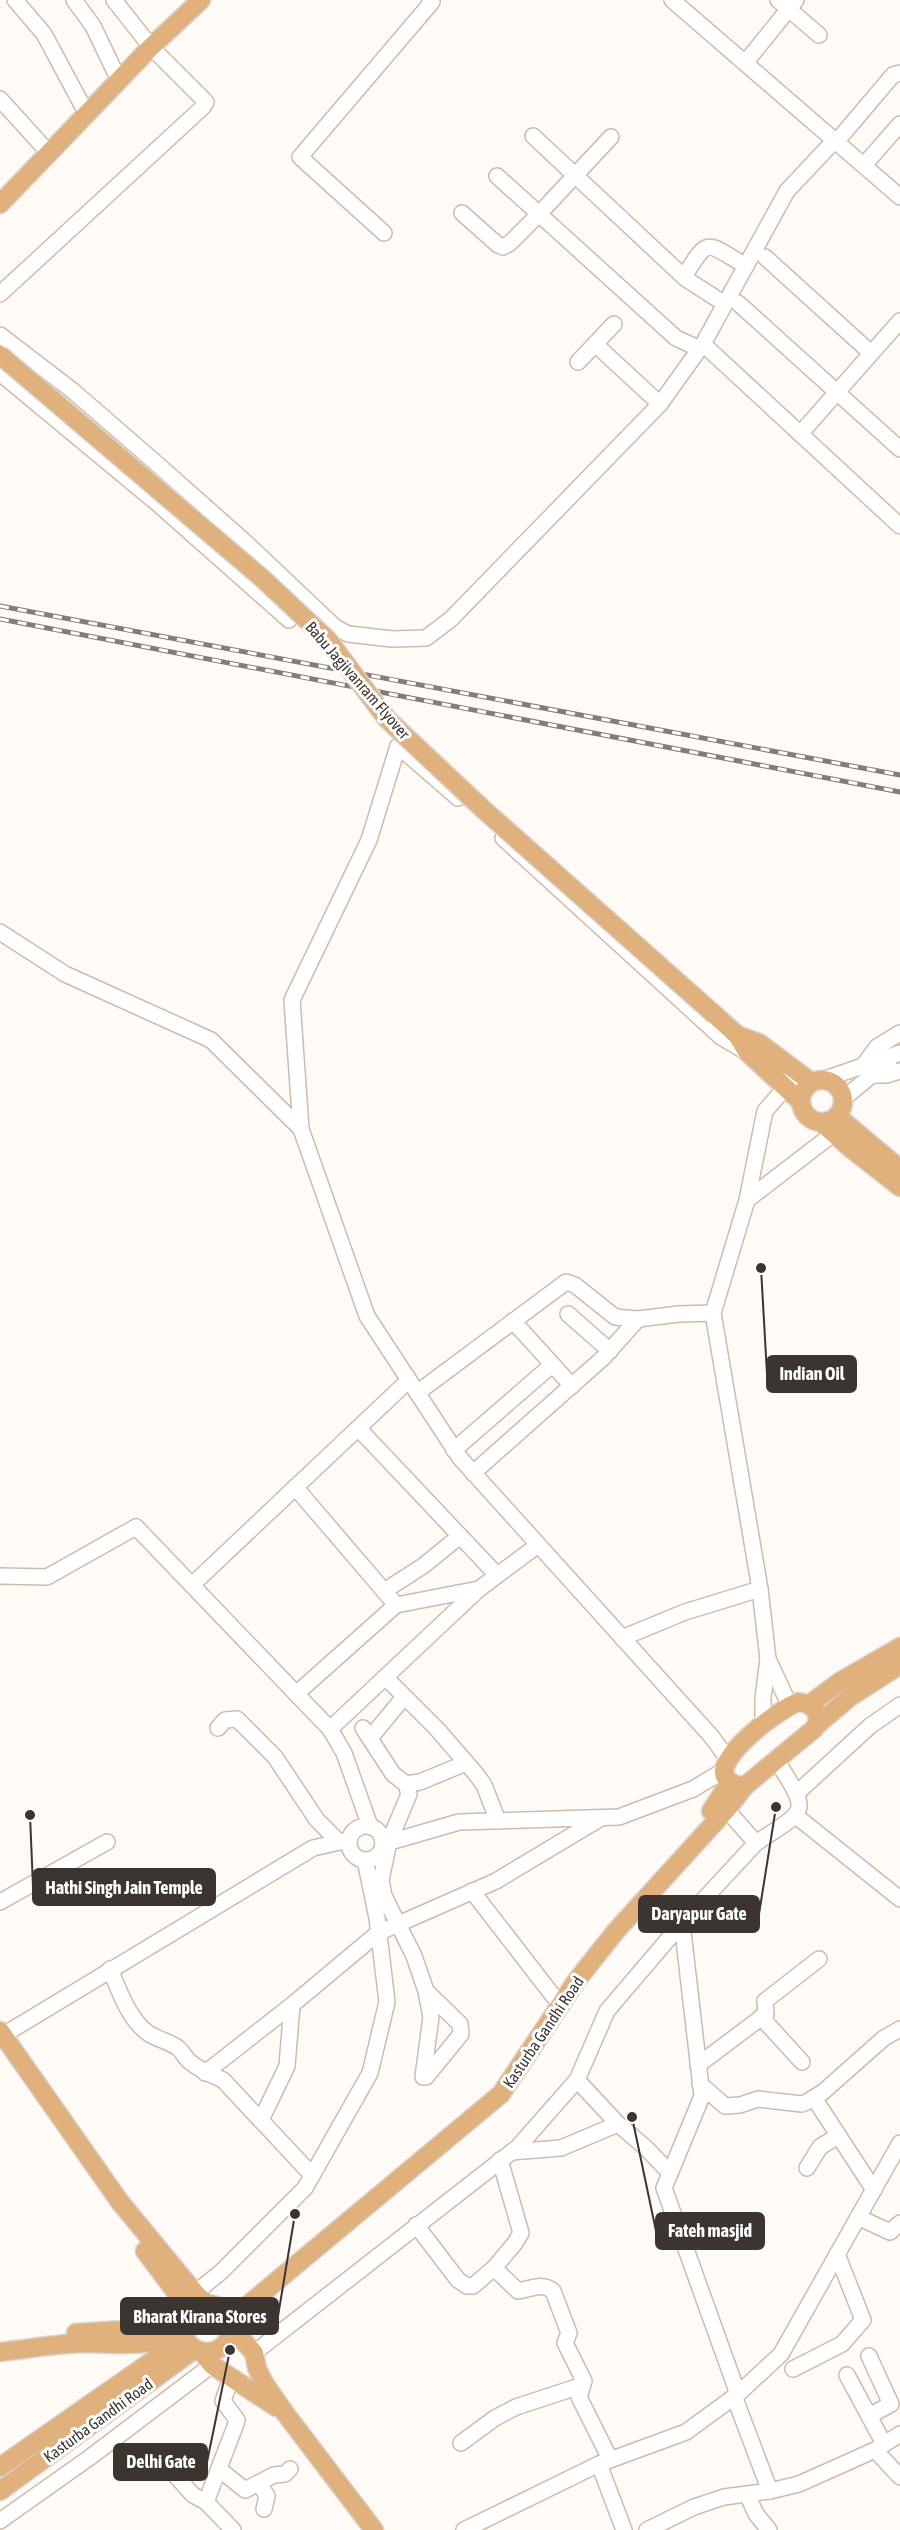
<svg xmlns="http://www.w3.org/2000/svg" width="900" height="2530" font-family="'Asap Condensed',sans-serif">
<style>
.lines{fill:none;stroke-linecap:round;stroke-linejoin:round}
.minor-casing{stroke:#cfbbab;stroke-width:18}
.major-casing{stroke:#d8d6d5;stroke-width:21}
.minor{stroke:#fff;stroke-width:15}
.major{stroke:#e0b07d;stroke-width:18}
.rail-casing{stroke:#837c77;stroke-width:5}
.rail{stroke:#fff;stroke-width:3;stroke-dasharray:9;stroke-linecap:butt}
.major-bridge-casing{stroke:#d8d6d5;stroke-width:21;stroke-linecap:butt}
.major-bridge{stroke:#e0b07d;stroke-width:18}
.labels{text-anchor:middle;stroke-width:6;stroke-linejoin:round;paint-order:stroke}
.street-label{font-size:16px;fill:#3c342e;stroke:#fff}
.leader{fill:none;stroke:#3c342e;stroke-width:2}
.callout-dot{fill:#3c342e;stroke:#fff;stroke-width:2}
.callout{fill:#3c342e;stroke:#3c342e;stroke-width:2}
.callout-label{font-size:18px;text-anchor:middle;font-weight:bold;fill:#fff}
</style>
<rect width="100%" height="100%" fill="#fefaf6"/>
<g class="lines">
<defs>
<g id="minor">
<polyline points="15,0 44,34 82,105"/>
<polyline points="74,0 93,26 115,72"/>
<polyline points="672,0 900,197"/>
<polyline points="778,0 819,35"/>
<polyline points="745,63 796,0"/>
<polyline points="0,99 48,152"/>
<polyline points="533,136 686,279 725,304"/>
<polyline points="837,141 893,75 900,73"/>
<polyline points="865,164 900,124"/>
<polyline points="497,176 676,338 700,349"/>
<polyline points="462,213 498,245 503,247 510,243 539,214 611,137"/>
<polyline points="384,233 300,157 432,2 430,0"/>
<polyline points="765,257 871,353"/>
<path d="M684,277C709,235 706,243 746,266"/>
<polyline points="0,294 203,107 206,102 151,47 114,0"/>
<polyline points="738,303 900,449"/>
<polyline points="0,335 73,391 156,463 243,540 335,627 348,634 392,639 426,638 451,619 660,404 703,344 787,191 835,140"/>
<polyline points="595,344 660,404"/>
<polyline points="703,344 900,526"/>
<polyline points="578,362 614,324"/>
<polyline points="0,373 158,504 289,620"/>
<polyline points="800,434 900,321"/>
<polyline points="458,798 398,746 369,840 292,1000 301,1129 367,1316 460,1458 711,1736 728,1759"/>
<polyline points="503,838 721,1037 748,1053"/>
<polyline points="0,932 65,974 211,1040 301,1129"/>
<polyline points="863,1066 877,1047 900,1033"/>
<polyline points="872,1075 886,1075 900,1071"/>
<polyline points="825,1079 900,1053"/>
<polyline points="843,1099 889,1061"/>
<polyline points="747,1200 842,1127"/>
<polyline points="568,1314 610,1351"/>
<polyline points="513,1321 572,1386"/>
<polyline points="417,1393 566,1282 575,1285 615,1317 638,1319 679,1314 713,1313"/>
<polyline points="358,1428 497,1575"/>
<polyline points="454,1450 552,1365"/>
<polyline points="473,1473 603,1358 638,1319"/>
<polyline points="295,1487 396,1605"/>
<polyline points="0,1576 47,1577 136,1527 330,1729 344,1753 370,1826"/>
<polyline points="192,1585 409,1380"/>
<polyline points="384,1591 423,1566 460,1536"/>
<polyline points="622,1638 685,1612 760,1589"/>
<polyline points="768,1659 789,1704"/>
<polyline points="391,1683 437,1729 476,1774 484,1785 498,1821"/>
<polyline points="296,1694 396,1605 479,1589"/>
<polyline points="763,1723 763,1698 768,1659 760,1589 713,1313 747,1200 765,1111 798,1073"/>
<polyline points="218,1728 225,1720 237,1719 275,1757 317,1820 338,1841"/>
<polyline points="363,1728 393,1774 406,1784 420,1782 466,1763"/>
<polyline points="330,1729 479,1589 538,1545"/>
<polyline points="371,1737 404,1697"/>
<polyline points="406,1784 409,1794 389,1842 381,1880 384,1896 414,1956 426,1991 431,2017 423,2077 426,2077 461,2034 460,2024 426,1991"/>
<polyline points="797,1793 870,1726 900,1705"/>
<path d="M719,1801L756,1843C807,1809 811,1815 777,1761"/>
<polyline points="796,1816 900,1899"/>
<circle cx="366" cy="1843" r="17"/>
<polyline points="383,1844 459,1822 619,1817 693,1789 723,1771"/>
<polyline points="472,1891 554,1997"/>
<polyline points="0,1902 107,1842"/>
<polyline points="682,1923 702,2096 664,2188 738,2394"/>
<path d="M110,1969C119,1990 129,2020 148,2033C158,2040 169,2041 178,2048C183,2052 185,2058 190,2062C200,2070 211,2075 223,2080L312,2175"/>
<polyline points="761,2017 802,2062"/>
<polyline points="0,2037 313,1848 349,1840"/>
<polyline points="698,2065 766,2014 765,2001 819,1959"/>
<polyline points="205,2073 292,2005 378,1933 496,1881 601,1818"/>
<polyline points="577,2080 618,2124"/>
<polyline points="700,2084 725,2106 740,2105 758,2099 802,2104 807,2102 823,2092 884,2038 900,2029"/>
<polyline points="814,2098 874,2190"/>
<polyline points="261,2120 287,2066 292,2005"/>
<polyline points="511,2152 561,2148 618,2124 646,2148 670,2173"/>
<polyline points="807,2168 820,2147 838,2136"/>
<polyline points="858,2217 890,2232 900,2223"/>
<path d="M416,2225L458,2280L467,2286H473L494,2268L518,2291C531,2289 542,2282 553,2291L569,2333L565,2343L584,2381L579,2397L610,2459"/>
<polyline points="494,2268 515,2243 521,2233 500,2160"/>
<polyline points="195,2293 221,2272 305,2188 370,2073 387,2002 377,1918 365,1860"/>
<polyline points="254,2353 518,2147 577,2080 607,2011 682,1923 756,1843"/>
<polyline points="793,2369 842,2344 863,2320 837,2254"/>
<polyline points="847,2375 884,2444"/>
<polyline points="231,2378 223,2401 237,2420 236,2424 206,2502 233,2530"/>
<polyline points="734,2396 770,2491"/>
<polyline points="869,2416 891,2404 869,2356"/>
<polyline points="461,2443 495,2418 516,2407 580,2386"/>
<polyline points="875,2450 900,2477"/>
<polyline points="599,2464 624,2530"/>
<polyline points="167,2466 193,2495 206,2502"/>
<polyline points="219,2469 245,2490 274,2475 285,2474 290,2469"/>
<polyline points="259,2483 267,2496 264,2509"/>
<polyline points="747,2494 756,2514 769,2530"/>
<polyline points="0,2521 89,2458 212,2365"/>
<polyline points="464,2530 599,2464 686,2432 738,2394 781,2354 900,2143"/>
<polyline points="647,2530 694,2507 724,2497 770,2491 799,2484 875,2450 900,2434"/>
</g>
<g id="major">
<polyline points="0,204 151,47 201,0"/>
<polyline points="715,1015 737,1035 748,1053 800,1101"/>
<polyline points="737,1035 759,1043 811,1082"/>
<circle cx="822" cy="1101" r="21"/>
<polyline points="837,1116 900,1169"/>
<polyline points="822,1123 849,1147 900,1187"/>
<path d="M799,1702C810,1704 817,1708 818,1720L815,1728L745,1786C738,1786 733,1785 727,1779C709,1761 781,1707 799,1702Z"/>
<polyline points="810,1704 841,1681 900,1647"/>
<polyline points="817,1725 850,1697 900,1665"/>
<polyline points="711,1811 730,1782"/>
<polyline points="0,2031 120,2202 195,2293 208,2305"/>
<polyline points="145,2251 181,2299 188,2314"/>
<circle cx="207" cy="2328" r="24"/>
<polyline points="230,2320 501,2094 577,1980 616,1931 727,1809 745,1786"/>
<polyline points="231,2327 254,2353 257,2368 264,2383 285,2413 374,2530"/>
<polyline points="76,2333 140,2329 184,2321"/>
<path d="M0,2352C29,2349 59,2343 88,2343C122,2344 145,2347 179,2335"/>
<polyline points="202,2352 212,2365 276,2407"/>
<polyline points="0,2467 185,2338"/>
<polyline points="0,2491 195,2349"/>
</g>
</defs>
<use href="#minor" class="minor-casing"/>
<use href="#major" class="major-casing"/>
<use href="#minor" class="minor"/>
<use href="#major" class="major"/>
<defs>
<g id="rail">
<polyline points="0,606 900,775"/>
<polyline points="0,619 900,792"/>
</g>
</defs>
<use href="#rail" class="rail-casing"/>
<use href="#rail" class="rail"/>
<defs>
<polyline id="major-bridge" points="0,355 263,579 328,640 387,719 484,810 715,1015"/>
</defs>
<use href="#major-bridge" class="major-bridge-casing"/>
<use href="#major-bridge" class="major-bridge"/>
</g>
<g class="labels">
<g class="street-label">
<text transform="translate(358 680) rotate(49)" y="6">Babu Jagjivanram Flyover</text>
<text transform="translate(543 2032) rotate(-56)" y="6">Kasturba Gandhi Road</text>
<text transform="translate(98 2420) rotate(-36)" y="6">Kasturba Gandhi Road</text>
</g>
</g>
<path class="leader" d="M761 1268L767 1374M30 1815L33 1887M776 1807L759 1914M632 2117L656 2231M295 2214L278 2316M230 2350L207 2462"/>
<g class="callout-dot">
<circle cx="761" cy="1268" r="6"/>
<circle cx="30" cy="1815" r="6"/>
<circle cx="776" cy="1807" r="6"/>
<circle cx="632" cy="2117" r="6"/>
<circle cx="295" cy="2214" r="6"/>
<circle cx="230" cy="2350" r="6"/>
</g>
<g class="callout">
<rect x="767" y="1356" width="89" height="36" rx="6"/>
<rect x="33" y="1869" width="182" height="36" rx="6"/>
<rect x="639" y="1896" width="120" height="36" rx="6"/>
<rect x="656" y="2213" width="108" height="36" rx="6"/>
<rect x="121" y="2298" width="157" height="36" rx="6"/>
<rect x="114" y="2444" width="93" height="36" rx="6"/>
</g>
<g class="callout-label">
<text x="812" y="1380">Indian Oil</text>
<text x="124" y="1894">Hathi Singh Jain Temple</text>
<text x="699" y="1920">Daryapur Gate</text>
<text x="710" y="2237">Fateh masjid</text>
<text x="200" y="2323">Bharat Kirana Stores</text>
<text x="161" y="2468">Delhi Gate</text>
</g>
</svg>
